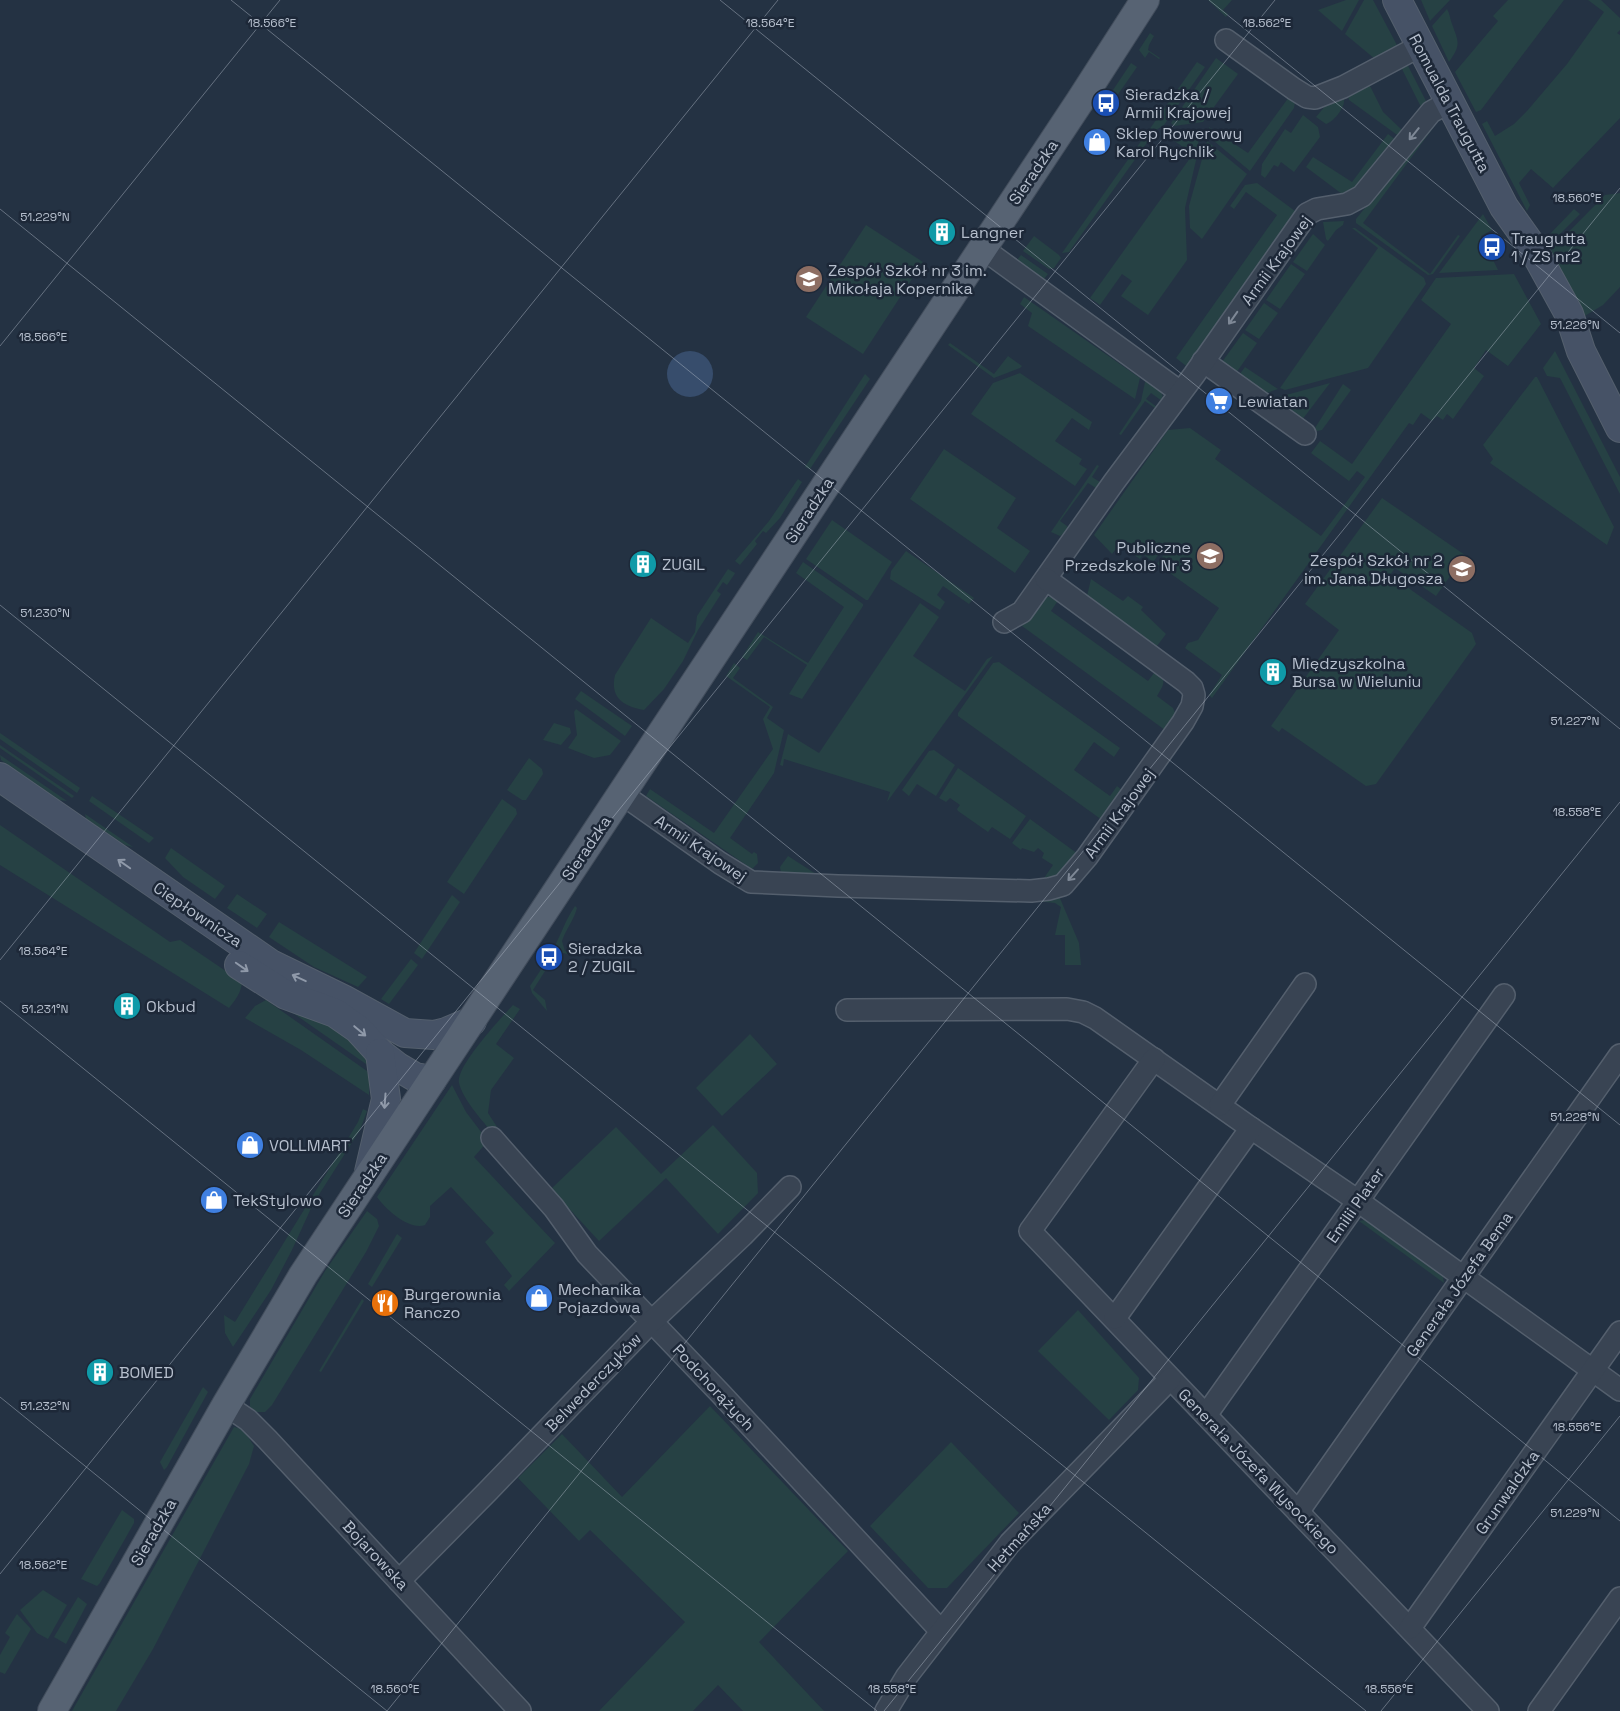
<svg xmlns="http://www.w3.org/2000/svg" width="1620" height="1711" font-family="'Space Grotesk',sans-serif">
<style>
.green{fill:#264144}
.water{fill:#374d6c}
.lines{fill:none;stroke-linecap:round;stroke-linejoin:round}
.street-casing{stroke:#545f6d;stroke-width:24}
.secondary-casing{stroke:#545f6d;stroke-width:30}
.primary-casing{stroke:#424d5c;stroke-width:30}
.street{stroke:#394453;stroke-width:21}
.secondary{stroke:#465266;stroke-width:28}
.primary{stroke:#576373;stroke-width:28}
.oneway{stroke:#7e8896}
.oneway2{stroke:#8f99a9}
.ticks{fill:none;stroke:#b6bfcd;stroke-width:1;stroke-opacity:0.45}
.labels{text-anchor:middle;stroke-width:5;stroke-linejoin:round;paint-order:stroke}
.poi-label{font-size:16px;fill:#b6bfcd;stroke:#1d2838;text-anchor:start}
.street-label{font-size:16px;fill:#b6bfcd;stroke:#1d2838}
.ticks-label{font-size:12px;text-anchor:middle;fill:#b6bfcd;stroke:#1d2838;stroke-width:5;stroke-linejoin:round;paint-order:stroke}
</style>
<rect width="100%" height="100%" fill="#243243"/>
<g class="green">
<polygon points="1208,0 1232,0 1223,10 1228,14 1226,17"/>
<polygon points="1346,0 1359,0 1342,31 1318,10"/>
<polygon points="1364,0 1373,0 1398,47 1375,59 1345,34"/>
<polygon points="1421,0 1450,0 1430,21"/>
<polygon points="1508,0 1564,0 1481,110 1476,112 1455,72 1498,21 1493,16"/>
<polygon points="1588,0 1601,0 1620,18 1620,30 1617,33 1620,35 1620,118 1553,188 1531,169 1519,183 1530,205 1527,211 1482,124 1487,121 1495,136 1514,124 1527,111 1567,64 1604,12"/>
<path d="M1447,9C1450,14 1450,19 1452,24C1459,43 1461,45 1449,62L1432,26Z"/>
<polygon points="1150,33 1154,36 1149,45 1148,50 1160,58 1159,59 1149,52 1145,58 1139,50"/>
<polygon points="1216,58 1238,74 1203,122 1174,126 1171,123"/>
<polygon points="1405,60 1426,101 1421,107 1401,67"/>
<polygon points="1197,62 1205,67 1164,125 1156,130 1069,252 1062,253"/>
<polygon points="1131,63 1137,67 1110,106 1105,102"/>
<polygon points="1369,84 1383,112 1402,130 1404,133 1400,137 1349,100 1346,90"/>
<path d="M1342,92C1343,94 1344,99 1344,101C1344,109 1333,122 1326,124L1316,117L1331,99Z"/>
<polygon points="1289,97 1295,102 1294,108 1250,171 1208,136 1209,127 1248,153"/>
<polygon points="1303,115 1318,127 1320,137 1294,172 1281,162 1278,167 1274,165 1265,178 1261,175 1262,164 1285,129 1291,133"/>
<polygon points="1435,122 1436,124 1363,223 1430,274 1458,235 1460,236 1433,274 1428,275 1356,223 1356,219 1433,124"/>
<polygon points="1164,132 1199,135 1197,156 1185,208 1187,260 1148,315 1121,296 1132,281 1122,274 1100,305 1090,298 1193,154 1163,133 1160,133"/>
<polygon points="1388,134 1400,143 1367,181 1346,197 1306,167 1313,157 1352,182"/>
<polygon points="1207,141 1247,174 1202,239 1190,228 1189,206"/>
<polygon points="1257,183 1295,211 1292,225 1190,369 1176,358 1277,215 1246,192 1234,209 1230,206 1245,185"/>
<polygon points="1620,193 1620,287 1603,305 1583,317 1548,253 1605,195"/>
<polygon points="1574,209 1580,214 1558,236 1548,236"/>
<polygon points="1483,214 1492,230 1481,236 1498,270 1439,273"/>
<polygon points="1344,221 1343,225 1336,230 1328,241 1326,239 1323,222"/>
<polygon points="866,225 923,262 863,354 806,317"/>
<polygon points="1352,228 1355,228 1424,278 1426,284 1368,368 1285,390 1280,388 1378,248"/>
<polygon points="1313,234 1325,245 1307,271 1293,262"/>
<polygon points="1034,236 1059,255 1061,258 1054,268 1049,269 1023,251"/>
<polygon points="1021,255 1048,274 1040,284 1016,261"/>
<polygon points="1291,264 1305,274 1280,309 1266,300"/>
<polygon points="1514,274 1541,324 1508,366 1486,350 1474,368 1484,376 1453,419 1447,414 1443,420 1437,416 1432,421 1421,413 1413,425 1409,423 1212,698 1209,695 1222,675 1185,648 1188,643 1198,640 1219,608 1157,564 1165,553 1162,550 1153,562 1143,554 1140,559 1119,545 1112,554 1094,535 1168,430 1190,428 1221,450 1215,459 1321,536 1365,477 1357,471 1349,481 1311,453 1320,441 1352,464 1451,324 1421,300 1436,278"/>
<polygon points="1024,297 1140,378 1135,399 1028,326 1032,313 1020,304"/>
<polygon points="1264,303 1278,313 1259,339 1245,330"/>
<polygon points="1243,333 1257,343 1236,373 1222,362"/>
<polygon points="950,343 994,374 1008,356 1022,366 1020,368 994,378 948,345"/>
<polygon points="1555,351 1620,477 1620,494 1560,378 1547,376 1543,368"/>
<polygon points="1245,367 1278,389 1264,394 1239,375"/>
<polygon points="1020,373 1092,422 1089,430 1072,418 1055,441 1082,459 1079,464 1087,469 1075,486 971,414 993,383"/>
<polygon points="865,374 870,379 810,469 805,467"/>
<polygon points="1535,377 1537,377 1614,527 1607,545 1490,463 1493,459 1483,445"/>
<path d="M1148,378C1155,385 1165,390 1162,401L1151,393L1146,399L1157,407L1156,409L1145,401L1121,435L1119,434L1141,401L1145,382Z"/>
<polygon points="1330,383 1302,420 1275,401 1275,398"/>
<polygon points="1343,384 1351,390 1322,430 1317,431 1315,428"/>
<polygon points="944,449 1016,498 997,528 1030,551 1015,573 910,499"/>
<polygon points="1097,465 1099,466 1092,477 1103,484 1099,490 1088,483 1060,521 1071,529 1060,536 1051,532"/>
<polygon points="798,479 802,482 780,518 766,533 763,531 755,541 757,544 740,565 735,561 769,521"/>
<polygon points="1382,498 1465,555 1436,596 1395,568 1390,575 1472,633 1476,644 1376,784 1366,786 1282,728 1279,732 1271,726 1339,630 1305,604"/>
<polygon points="832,520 892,562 868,600 866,600 806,559"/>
<polygon points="906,551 974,598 969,604 943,586 937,595 945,602 940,610 890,579 891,571"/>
<polygon points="803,562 863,604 863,606 802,699 789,694 807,665 764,637 747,660 742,657 758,632 808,663 844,607 796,573"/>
<path d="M728,569L735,573L734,575L727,585L723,582L717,591L721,594L698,630L683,661L664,689L644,710C622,706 610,697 615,675L651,618L688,643L695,632L697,616Z"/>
<polygon points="1091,579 1123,601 1128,596 1143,607 1141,610 1166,634 1157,646 1087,596"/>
<path d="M1047,597H1053L1059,599L1051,611L1148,681L1157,669C1166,681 1165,683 1157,696L1173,708L1176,715L1165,730L1022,626L1042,600Z"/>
<polygon points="920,603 939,617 913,656 965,691 987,659 993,656 887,802 890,792 784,759 783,766 780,765 788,734 819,753"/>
<polygon points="999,662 1120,748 1114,757 1094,742 1074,770 1110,796 1117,786 1123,791 1102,820 958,716 958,713 993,663"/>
<polygon points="734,663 740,668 733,678 773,707 767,718 784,730 774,773 730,838 752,854 754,852 757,854 758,863 752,869 646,796 650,789 714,833 773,749 763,719 770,707 726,676"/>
<polygon points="581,691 632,726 625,736 575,699"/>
<polygon points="576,709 621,741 610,755 594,758 568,748 577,735 574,712"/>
<polygon points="554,723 570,728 571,733 561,745 543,740"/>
<polygon points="0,733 80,788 77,793 0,739"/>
<polygon points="0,745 74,796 72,798 0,748"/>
<polygon points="934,750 955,765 936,796 917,784 909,796 902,790 929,751"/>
<polygon points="0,755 67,801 59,800 1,760"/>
<polygon points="529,758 542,769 543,774 526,800 522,800 507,790"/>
<polygon points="958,768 1026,816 1010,839 992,827 988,832 958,811 957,809 960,805 950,798 946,802 939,798"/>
<polygon points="92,796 154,838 149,843 89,801"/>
<polygon points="502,799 516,809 517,814 464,894 447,882"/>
<polygon points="85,814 133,847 125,845 86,819"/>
<polygon points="1030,819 1078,854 1058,877 1040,884 1053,865 1042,858 1044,853 1038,848 1034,852 1022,848 1021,850 1012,843"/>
<path d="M0,825L170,942L180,940L242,982C241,993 236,999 229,1008L0,865Z"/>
<polygon points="171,848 225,886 215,899 183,877 165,858"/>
<polygon points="788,856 816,874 812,881 781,873 780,867"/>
<polygon points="237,894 267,914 257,928 227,908"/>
<polygon points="452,895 460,902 422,959 414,953"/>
<polygon points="1059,896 1079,943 1081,965 1065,965 1065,935 1055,935 1061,907 1055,903 1025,900"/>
<path d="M575,906L577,908C574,920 566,929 562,941L565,951L574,957L564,953L552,960L533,990L545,1000L547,1011L532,993L530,986L546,962L547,963L553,955L551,953C560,938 565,920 575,906Z"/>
<polygon points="279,922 367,977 358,987 314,967 269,937"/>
<polygon points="411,959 418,965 389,1004 381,999"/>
<polygon points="273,999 337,1028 371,1060 366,1064"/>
<polygon points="266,1000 367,1071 369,1078 369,1095 301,1050 245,1018 255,1006"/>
<path d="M513,1005L520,1009L496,1044L514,1058L491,1090L488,1113L499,1130L494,1135C483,1121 463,1100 459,1083C455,1067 502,1017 513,1005Z"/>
<polygon points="750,1034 777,1064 722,1116 696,1088"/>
<path d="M452,1085L466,1112L488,1141L474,1157L555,1243L509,1291L504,1285L512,1276L485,1242L494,1233L451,1187L430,1206V1217L425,1225C410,1231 385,1209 377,1197Z"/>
<polygon points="363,1109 367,1111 360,1130 313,1204 292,1250 271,1290 233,1347 225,1333 224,1315 235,1322 358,1122"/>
<polygon points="713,1125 757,1173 758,1193 718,1234 666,1178 599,1241 551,1189 616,1127 661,1174"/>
<polygon points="367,1211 377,1219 379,1226 366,1252 272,1405 265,1412 256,1412 250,1407 250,1399 325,1271"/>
<polygon points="1365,1220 1443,1277 1444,1283 1359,1221"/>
<polygon points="397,1234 402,1238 372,1287 368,1284"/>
<polygon points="362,1299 364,1301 321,1372 319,1371"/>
<polygon points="1078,1310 1139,1378 1138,1390 1109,1420 1038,1351"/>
<polygon points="203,1387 208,1392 167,1467 164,1470 160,1462"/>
<polygon points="710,1406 848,1551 759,1642 824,1711 743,1711 718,1685 693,1711 599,1711 685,1622 590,1530 579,1541 518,1478 562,1434 622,1497"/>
<path d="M234,1427C245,1428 248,1437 254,1446L249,1464L153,1649L116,1711H72Z"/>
<polygon points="951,1442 1019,1513 947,1588 928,1588 870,1526"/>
<polygon points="122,1510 134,1519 134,1523 100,1583 97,1586 81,1579"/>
<polygon points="43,1590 67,1605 48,1639 37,1633 20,1610"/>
<polygon points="78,1597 87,1604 66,1644 54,1637"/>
<polygon points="17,1614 31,1629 5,1674 0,1672 0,1655 10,1637 5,1633"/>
</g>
<circle class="water" cx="690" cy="374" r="23"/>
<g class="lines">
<defs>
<g id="street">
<polyline points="1226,40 1294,89 1307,97 1315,98 1343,87 1420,46"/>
<polyline points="982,248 1180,392"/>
<polyline points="1203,361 1305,434"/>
<polyline points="1004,622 1022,612 1114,482 1194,375 1307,214 1317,209 1347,204 1362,196 1431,112 1449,102"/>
<polyline points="622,794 720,863 751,882 838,886 1031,891 1049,889 1063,885 1087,857 1183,722 1192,706 1194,695 1192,688 1186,682 1046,579"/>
<polyline points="847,1010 1067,1009 1083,1012 1095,1018 1251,1128 1358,1201 1620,1390"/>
<polyline points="1154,1059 1030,1231 1488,1711"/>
<polyline points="1220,1105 1305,984"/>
<polyline points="492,1138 554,1208 587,1254 721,1394 941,1631"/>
<polyline points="1115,1318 1251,1128"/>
<polyline points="226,1405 248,1420 267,1439 520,1711"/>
<polyline points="1206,1415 1504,995"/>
<polyline points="1298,1512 1620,1055"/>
<polyline points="399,1581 488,1491 652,1321 743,1235 790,1187"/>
<polyline points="1410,1628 1620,1332"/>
<polyline points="886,1711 907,1676 1010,1543 1170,1379"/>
<polyline points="1539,1711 1620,1598"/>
</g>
<g id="secondary">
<polyline points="1397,0 1504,207 1531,245 1569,314 1581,351 1620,428"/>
<polyline points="0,777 271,964 343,999 405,1033 434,1035 446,1032 472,1021"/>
<polyline points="239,965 286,995 335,1013 358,1029 380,1053 398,1067 415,1077 432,1080"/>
<polyline points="369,1172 386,1099 380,1053"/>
</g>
<polyline id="primary" points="52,1711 226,1405 303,1275 1080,101 1145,0"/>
</defs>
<use href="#street" class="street-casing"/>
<use href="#secondary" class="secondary-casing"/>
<use href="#primary" class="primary-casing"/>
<use href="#street" class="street"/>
<use href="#secondary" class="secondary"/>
<use href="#primary" class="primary"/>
</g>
<defs><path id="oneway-shaft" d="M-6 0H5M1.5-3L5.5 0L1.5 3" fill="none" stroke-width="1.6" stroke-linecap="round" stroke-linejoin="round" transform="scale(1.25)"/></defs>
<g class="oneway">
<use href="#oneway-shaft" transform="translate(1414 134) rotate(129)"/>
<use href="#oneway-shaft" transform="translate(1233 318) rotate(125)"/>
<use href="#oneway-shaft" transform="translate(1073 875) rotate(132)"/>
</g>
<g class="oneway2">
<use href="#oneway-shaft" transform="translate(124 864) rotate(-145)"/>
<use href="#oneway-shaft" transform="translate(242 967) rotate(35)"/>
<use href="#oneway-shaft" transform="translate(299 978) rotate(-155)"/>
<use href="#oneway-shaft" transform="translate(360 1031) rotate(40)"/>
<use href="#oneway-shaft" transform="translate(385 1101) rotate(94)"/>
</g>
<path class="ticks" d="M231,0L1620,1125M720,0L1620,729M1209,0L1620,333M0,209L1620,1521M0,346L280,0M0,605L1366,1711M0,960L778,0M0,1001L877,1711M0,1397L387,1711M0,1574L1275,0M387,1711L1620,188M884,1711L1620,802M1381,1711L1620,1416"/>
<defs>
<symbol id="bus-disc" viewBox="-11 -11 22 22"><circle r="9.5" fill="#1a4fb4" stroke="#1d2838"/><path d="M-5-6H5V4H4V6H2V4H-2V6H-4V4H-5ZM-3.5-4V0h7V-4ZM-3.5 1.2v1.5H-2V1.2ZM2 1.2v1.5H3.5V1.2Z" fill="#fff"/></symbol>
<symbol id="shop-disc" viewBox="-11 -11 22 22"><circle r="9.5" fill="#3f7fe0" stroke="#1d2838"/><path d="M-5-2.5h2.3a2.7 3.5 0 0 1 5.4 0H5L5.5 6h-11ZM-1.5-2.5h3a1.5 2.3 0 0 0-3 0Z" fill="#fff"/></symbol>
<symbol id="building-disc" viewBox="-11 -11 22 22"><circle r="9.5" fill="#0f9aa8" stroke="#1d2838"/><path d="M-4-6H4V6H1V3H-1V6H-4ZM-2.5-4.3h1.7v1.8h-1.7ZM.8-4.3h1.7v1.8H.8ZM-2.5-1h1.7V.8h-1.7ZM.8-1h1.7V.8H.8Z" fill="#fff"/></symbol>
<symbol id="school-disc" viewBox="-11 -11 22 22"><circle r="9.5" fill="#8d6e63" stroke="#1d2838"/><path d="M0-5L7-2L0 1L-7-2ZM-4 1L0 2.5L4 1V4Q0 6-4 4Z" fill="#fff"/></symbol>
<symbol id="supermarket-disc" viewBox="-11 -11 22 22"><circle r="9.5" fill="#3f7fe0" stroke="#1d2838"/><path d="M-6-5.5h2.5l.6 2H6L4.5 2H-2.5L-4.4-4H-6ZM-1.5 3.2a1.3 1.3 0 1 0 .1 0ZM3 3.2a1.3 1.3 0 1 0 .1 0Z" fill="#fff"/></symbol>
<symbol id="restaurant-disc" viewBox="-11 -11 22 22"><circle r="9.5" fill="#e8710a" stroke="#1d2838"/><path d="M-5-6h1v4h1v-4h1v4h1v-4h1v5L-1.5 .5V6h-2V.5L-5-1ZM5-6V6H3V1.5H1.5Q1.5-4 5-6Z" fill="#fff"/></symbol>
</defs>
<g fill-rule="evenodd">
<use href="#bus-disc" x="1090" y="87" width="32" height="32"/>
<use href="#shop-disc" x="1081" y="126" width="32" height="32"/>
<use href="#building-disc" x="926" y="216" width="32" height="32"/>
<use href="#bus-disc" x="1476" y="231" width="32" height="32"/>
<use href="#school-disc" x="793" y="263" width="32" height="32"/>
<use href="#supermarket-disc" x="1203" y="385" width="32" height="32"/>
<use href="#school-disc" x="1194" y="540" width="32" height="32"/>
<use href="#building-disc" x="627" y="548" width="32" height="32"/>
<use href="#school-disc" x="1446" y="553" width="32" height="32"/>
<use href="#building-disc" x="1257" y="656" width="32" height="32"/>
<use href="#bus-disc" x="533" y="941" width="32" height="32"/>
<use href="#building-disc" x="111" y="990" width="32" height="32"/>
<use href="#shop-disc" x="234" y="1129" width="32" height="32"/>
<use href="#shop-disc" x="198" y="1184" width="32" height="32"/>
<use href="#shop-disc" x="523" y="1282" width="32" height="32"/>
<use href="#restaurant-disc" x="369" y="1287" width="32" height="32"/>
<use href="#building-disc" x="84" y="1356" width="32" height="32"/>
</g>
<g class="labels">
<g class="poi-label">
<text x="1125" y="100">Sieradzka /<tspan x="1125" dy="18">Armii Krajowej</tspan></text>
<text x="1116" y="139">Sklep Rowerowy<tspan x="1116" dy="18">Karol Rychlik</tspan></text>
<text x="961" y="238">Langner</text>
<text x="1511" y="244">Traugutta<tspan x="1511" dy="18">1 / ZS nr2</tspan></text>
<text x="828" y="276">Zespół Szkół nr 3 im.<tspan x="828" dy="18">Mikołaja Kopernika</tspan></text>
<text x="1238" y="407">Lewiatan</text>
<text x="1191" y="553" text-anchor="end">Publiczne<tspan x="1191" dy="18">Przedszkole Nr 3</tspan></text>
<text x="1443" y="566" text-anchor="end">Zespół Szkół nr 2<tspan x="1443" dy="18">im. Jana Długosza</tspan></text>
<text x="662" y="570">ZUGIL</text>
<text x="1292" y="669">Międzyszkolna<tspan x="1292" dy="18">Bursa w Wieluniu</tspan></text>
<text x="568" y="954">Sieradzka<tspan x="568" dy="18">2 / ZUGIL</tspan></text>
<text x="146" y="1012">Okbud</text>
<text x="269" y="1151">VOLLMART</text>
<text x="233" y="1206">TekStylowo</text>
<text x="558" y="1295">Mechanika<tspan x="558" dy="18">Pojazdowa</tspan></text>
<text x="404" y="1300">Burgerownia<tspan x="404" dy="18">Ranczo</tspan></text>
<text x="119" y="1378">BOMED</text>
</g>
<g class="street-label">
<text transform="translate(1450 103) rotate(62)" y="6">Romualda Traugutta</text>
<text transform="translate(1033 172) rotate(-56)" y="6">Sieradzka</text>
<text transform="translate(1276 260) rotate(-54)" y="6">Armii Krajowej</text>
<text transform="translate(809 510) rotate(-57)" y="6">Sieradzka</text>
<text transform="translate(1119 813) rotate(-54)" y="6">Armii Krajowej</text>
<text transform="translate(586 848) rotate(-56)" y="6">Sieradzka</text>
<text transform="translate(701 848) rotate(34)" y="6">Armii Krajowej</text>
<text transform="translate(198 914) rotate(34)" y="6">Ciepłownicza</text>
<text transform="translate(362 1185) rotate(-56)" y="6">Sieradzka</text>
<text transform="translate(1355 1205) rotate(-55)" y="6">Emilii Plater</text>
<text transform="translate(1459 1284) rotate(-55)" y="6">Generała Józefa Bema</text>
<text transform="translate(593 1382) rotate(-46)" y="6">Belwederczyków</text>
<text transform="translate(714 1387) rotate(47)" y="6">Podchorążych</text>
<text transform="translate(1259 1471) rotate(46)" y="6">Generała Józefa Wysockiego</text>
<text transform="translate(1507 1492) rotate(-55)" y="6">Grunwaldzka</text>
<text transform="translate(153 1532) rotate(-60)" y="6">Sieradzka</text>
<text transform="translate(1019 1537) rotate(-48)" y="6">Hetmańska</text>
<text transform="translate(376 1555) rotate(47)" y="6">Bojarowska</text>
</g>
</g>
<g class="ticks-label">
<text x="272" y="27">18.566°E</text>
<text x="770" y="27">18.564°E</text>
<text x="1267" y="27">18.562°E</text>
<text x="1577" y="202">18.560°E</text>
<text x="45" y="221">51.229°N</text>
<text x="1575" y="329">51.226°N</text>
<text x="43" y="341">18.566°E</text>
<text x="45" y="617">51.230°N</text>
<text x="1575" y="725">51.227°N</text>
<text x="1577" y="816">18.558°E</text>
<text x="43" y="955">18.564°E</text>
<text x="45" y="1013">51.231°N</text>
<text x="1575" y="1121">51.228°N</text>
<text x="45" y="1410">51.232°N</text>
<text x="1577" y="1431">18.556°E</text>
<text x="1575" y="1517">51.229°N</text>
<text x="43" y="1569">18.562°E</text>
<text x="395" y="1693">18.560°E</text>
<text x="892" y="1693">18.558°E</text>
<text x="1389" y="1693">18.556°E</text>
</g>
</svg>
